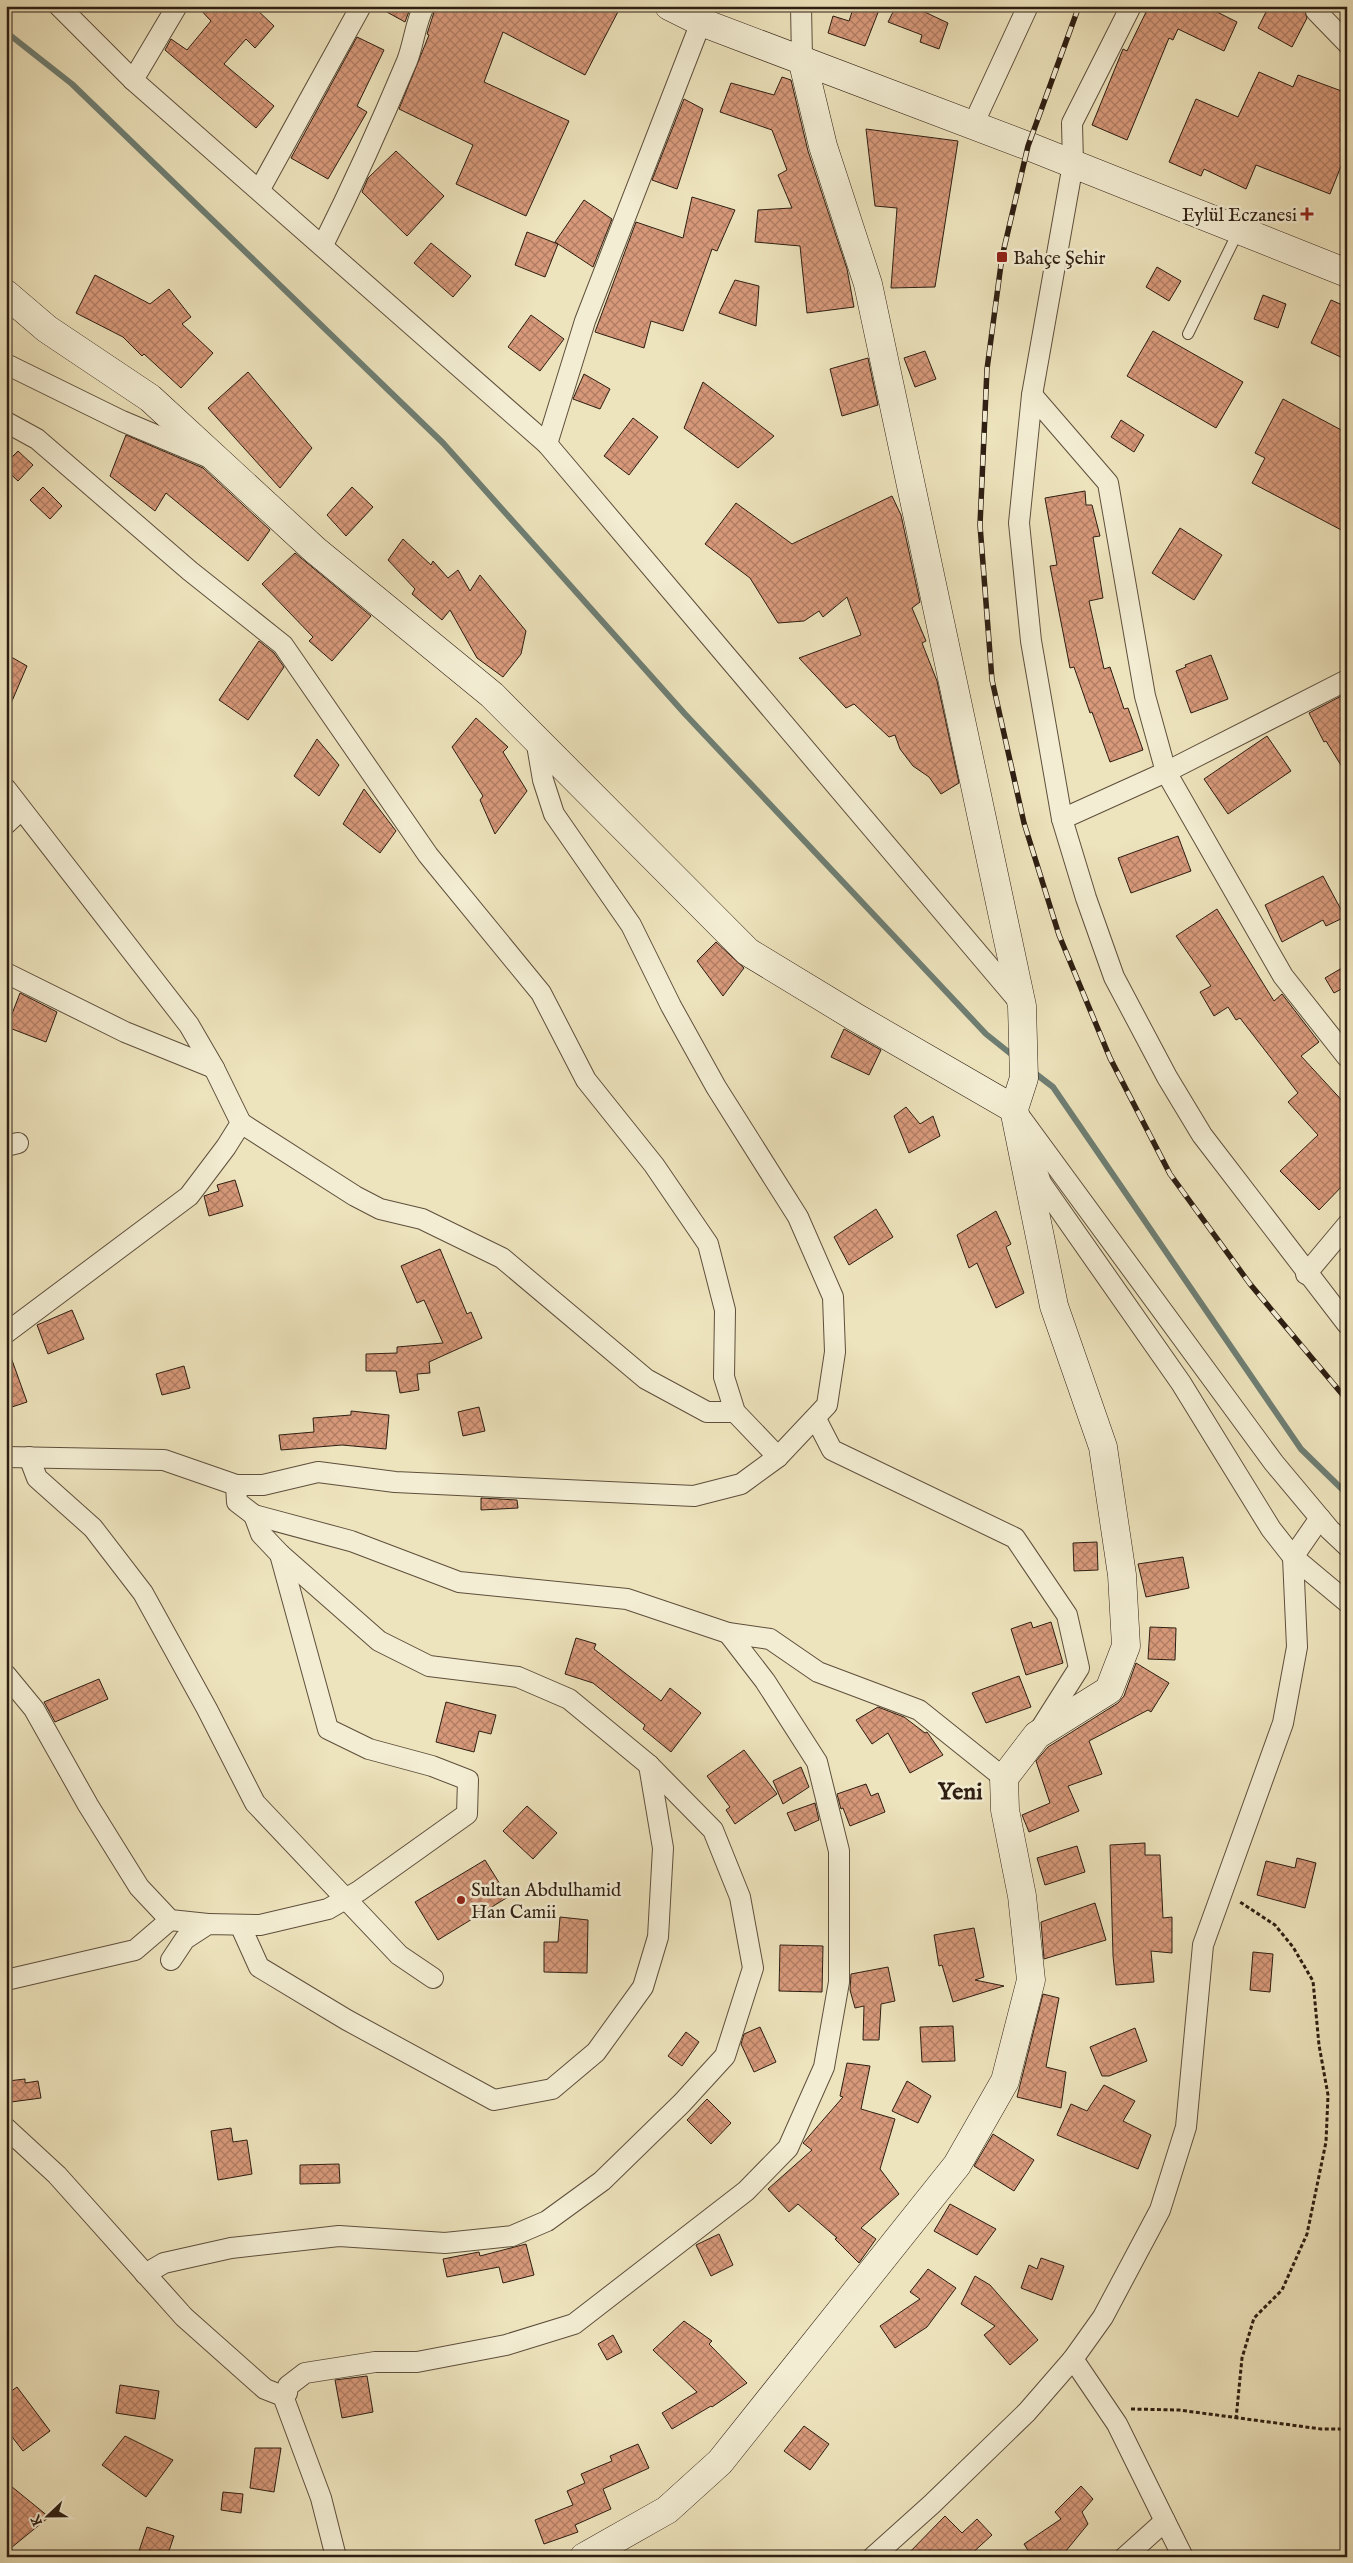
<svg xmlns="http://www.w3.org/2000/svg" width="1353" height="2563" font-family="'IM FELL English',serif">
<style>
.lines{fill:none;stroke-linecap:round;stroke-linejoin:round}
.stream{stroke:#6e7e73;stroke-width:6}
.building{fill:url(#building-cross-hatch);stroke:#2e1e12}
.lane-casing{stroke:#5e4f3c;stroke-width:12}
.street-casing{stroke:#5e4f3c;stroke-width:22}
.secondary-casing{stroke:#2e1e12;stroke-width:29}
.path{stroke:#2e1e12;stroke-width:3;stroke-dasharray:4 2.5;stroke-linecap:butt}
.lane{stroke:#f3edd3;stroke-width:10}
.street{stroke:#f3edd3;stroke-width:20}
.secondary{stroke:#f3edd3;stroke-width:28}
.rail-casing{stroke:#2e1e12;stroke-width:5.5}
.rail{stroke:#f3edd3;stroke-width:4;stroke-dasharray:11;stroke-linecap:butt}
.poi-dot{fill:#8f2418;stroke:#f3edd3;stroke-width:2}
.labels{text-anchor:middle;stroke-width:5;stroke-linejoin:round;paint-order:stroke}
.poi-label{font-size:19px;fill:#2e1e12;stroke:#f3edd3;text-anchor:start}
.district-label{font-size:24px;font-weight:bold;fill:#2e1e12;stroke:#f3edd3}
</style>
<defs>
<pattern id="building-cross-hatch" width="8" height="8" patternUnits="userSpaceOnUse" patternTransform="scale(1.25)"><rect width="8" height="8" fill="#d7997a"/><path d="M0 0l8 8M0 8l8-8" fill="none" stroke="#af7c63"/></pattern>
</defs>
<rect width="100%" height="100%" fill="#ede3bc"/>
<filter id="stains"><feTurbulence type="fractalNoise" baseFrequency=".004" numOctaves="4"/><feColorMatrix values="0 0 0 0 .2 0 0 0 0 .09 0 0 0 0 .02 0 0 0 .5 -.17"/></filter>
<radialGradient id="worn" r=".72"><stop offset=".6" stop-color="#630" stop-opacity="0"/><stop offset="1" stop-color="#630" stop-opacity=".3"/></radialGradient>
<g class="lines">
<g class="stream">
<polyline points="6,32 72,84 443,443 685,714 986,1034 1016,1058"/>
<polyline points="1032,1071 1053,1087 1301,1449 1347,1494"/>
</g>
</g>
<g class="building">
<polygon points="197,6 253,6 274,26 255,48 246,39 224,64 274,106 256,128 165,50 171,39 187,50 211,21"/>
<polygon points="376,6 411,6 405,22"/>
<polygon points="436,6 621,6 585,75 503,32 484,82 569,121 526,216 456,184 473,145 399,109 429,35 427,34"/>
<polygon points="854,6 870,6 879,10 865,46 828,33 833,16 849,21"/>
<polygon points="896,6 912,6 948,23 939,49 920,42 922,35 888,22"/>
<polygon points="1149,6 1205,6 1237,22 1224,51 1178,29 1173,40 1169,38 1127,140 1092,125 1123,49 1127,51"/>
<polygon points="1269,6 1296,6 1305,11 1307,18 1292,47 1258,28"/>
<polygon points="357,37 384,50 357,106 367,112 328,179 291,158"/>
<polygon points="1259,72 1293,87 1298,75 1347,93 1347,151 1330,194 1256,165 1246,189 1204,169 1201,176 1169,162 1196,99 1238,117"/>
<polygon points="782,77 791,80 808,151 847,269 854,307 807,313 800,246 755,242 758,210 792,208 778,175 787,170 772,130 720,112 731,83 774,95"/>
<polygon points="684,99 703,109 677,189 652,180"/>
<polygon points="866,129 958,141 935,287 891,288 897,208 875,206"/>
<polygon points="396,151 444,196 407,236 362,192 368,178"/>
<polygon points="692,197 735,210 717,251 712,249 683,331 651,321 644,348 595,332 636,222 683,238"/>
<polygon points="584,200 612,219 593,267 555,242"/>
<polygon points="527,232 558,244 545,277 515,265"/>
<polygon points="431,243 471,276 453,297 414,263"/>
<polygon points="1157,267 1181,281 1169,301 1146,287"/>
<polygon points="95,275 150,304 169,289 191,317 182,324 213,353 181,388 144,354 142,356 123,337 76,313"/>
<polygon points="735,280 759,286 756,326 719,313"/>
<polygon points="1263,295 1286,304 1278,328 1254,319"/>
<polygon points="1331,300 1347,307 1347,360 1311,343"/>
<polygon points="531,315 564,339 540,371 508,347"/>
<polygon points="1153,331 1243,382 1216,428 1127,376"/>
<polygon points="925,351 936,379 915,387 904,358"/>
<polygon points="868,358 878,405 842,416 830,369"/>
<polygon points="248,372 312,448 280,488 208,408"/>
<polygon points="584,374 610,389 600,409 573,399"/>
<polygon points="703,382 774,436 738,468 684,428"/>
<polygon points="1283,399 1347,433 1347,533 1252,483 1265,458 1255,453"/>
<polygon points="633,418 658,437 629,475 604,456"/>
<polygon points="1121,420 1144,435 1134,452 1111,437"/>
<polygon points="126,435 203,468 270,530 248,561 166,493 155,511 110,476"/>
<polygon points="18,451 33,465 18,481 6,470 6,463"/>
<polygon points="43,487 62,506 50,519 30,500"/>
<polygon points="352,487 373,507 346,536 327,515"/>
<polygon points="1085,491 1086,505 1092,505 1100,536 1093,537 1103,598 1089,601 1104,669 1110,667 1124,709 1128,708 1143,750 1110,762 1092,712 1090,713 1074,667 1070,668 1050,566 1057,565 1045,498"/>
<polygon points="892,496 901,515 920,602 912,608 926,641 922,643 937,681 959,783 941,794 929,777 913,766 900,749 895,735 889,737 854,704 846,708 799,658 861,635 847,597 823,617 819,611 804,621 778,623 750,578 705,544 736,503 792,544"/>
<polygon points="1180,528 1222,555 1194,600 1152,573"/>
<polygon points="403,539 431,565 433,561 448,578 458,570 470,591 480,575 526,631 521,654 503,677 477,658 450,610 442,620 412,594 415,589 388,560"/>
<polygon points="295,553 371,616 332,661 309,641 313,637 262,584"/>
<polygon points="259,641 274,653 284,667 248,720 219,700"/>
<polygon points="6,654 27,666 6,715"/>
<polygon points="1211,655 1228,699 1191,713 1176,671 1186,667 1185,665"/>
<polygon points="1347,693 1347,775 1326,741 1324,742 1309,713"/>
<polygon points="476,718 508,747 503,752 527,791 495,834 480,800 483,796 452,747"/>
<polygon points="1267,736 1291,771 1228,814 1204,779"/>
<polygon points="317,739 339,765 319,796 294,776"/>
<polygon points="364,789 396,831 380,853 343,824"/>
<polygon points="1178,836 1191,871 1131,893 1118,858"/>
<polygon points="1323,876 1345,917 1326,926 1323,920 1282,942 1265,905"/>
<polygon points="1217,909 1274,1001 1282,994 1319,1042 1301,1056 1347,1106 1347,1181 1319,1210 1280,1171 1318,1135 1288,1102 1298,1093 1240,1018 1236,1020 1228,1007 1214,1016 1200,992 1211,986 1176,936"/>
<polygon points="716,942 744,968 723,996 697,961"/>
<polygon points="1347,965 1347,986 1334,993 1325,978"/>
<polygon points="20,993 57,1012 46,1042 7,1027"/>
<polygon points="844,1029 881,1050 869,1075 831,1057"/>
<polygon points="906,1107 920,1124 933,1116 940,1136 909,1153 894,1116"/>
<polygon points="235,1180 243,1206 209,1216 204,1196 219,1191 217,1185"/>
<polygon points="876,1209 893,1237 849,1265 834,1237"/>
<polygon points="996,1211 1011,1244 1006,1247 1024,1293 996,1308 977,1263 969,1268 957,1235"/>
<polygon points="440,1249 467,1314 471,1312 482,1338 429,1362 430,1373 417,1374 419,1390 400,1393 396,1371 366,1371 366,1354 397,1353 397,1347 443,1343 424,1300 417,1303 401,1266"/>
<polygon points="72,1310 84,1339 48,1354 37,1325"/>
<polygon points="8,1349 27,1402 6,1409 6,1350"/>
<polygon points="184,1366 190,1388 162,1395 156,1374"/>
<polygon points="479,1407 485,1431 463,1436 458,1412"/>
<polygon points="351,1411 389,1415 386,1449 342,1445 281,1450 279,1435 314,1432 313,1418 351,1415"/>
<polygon points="481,1498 517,1500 518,1508 481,1510"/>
<polygon points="1097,1542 1098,1570 1074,1571 1073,1543"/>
<polygon points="1183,1557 1189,1588 1146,1597 1138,1564"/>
<polygon points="1031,1622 1033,1628 1051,1622 1063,1663 1026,1675 1011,1629"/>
<polygon points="1150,1627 1176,1628 1175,1660 1148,1659"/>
<polygon points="576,1638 596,1644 594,1649 661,1701 670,1688 701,1713 671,1752 643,1729 645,1725 593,1683 565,1674"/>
<polygon points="1136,1663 1169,1683 1151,1712 1148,1710 1089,1741 1102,1774 1068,1786 1079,1811 1029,1832 1022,1815 1050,1803 1036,1761 1048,1747 1118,1703 1124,1696"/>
<polygon points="1019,1676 1031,1707 986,1723 972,1693"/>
<polygon points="99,1679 108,1699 55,1722 44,1702"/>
<polygon points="446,1702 496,1715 491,1734 479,1731 474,1752 436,1742"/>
<polygon points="878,1707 904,1717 925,1733 927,1732 943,1755 910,1773 888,1733 872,1744 856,1720"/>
<polygon points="744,1750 777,1794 735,1824 726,1810 730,1807 707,1776"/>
<polygon points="801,1767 809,1787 783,1804 773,1781"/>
<polygon points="866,1784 871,1796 878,1793 885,1812 850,1826 843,1808 841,1809 837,1794"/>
<polygon points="815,1803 819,1820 795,1831 787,1813"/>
<polygon points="527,1806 557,1833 533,1859 503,1831"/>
<polygon points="1145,1843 1145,1855 1160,1855 1163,1918 1172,1917 1172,1953 1151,1951 1154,1982 1116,1985 1113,1956 1110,1845"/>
<polygon points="1077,1846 1085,1872 1045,1885 1037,1858"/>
<polygon points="1297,1858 1316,1863 1305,1908 1257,1895 1266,1861 1295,1868"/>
<polygon points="485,1860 508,1897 438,1940 415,1902"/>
<polygon points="1095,1903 1106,1940 1044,1959 1041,1922"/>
<polygon points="560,1917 588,1920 587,1973 544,1972 544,1942 558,1942"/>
<polygon points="974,1928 984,1977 975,1980 1004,1986 953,2002 942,1965 939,1966 934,1935"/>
<polygon points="780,1945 823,1946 822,1992 779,1991"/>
<polygon points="1253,1952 1273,1954 1270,1992 1250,1990"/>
<polygon points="888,1967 895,2001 881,2004 879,2040 863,2040 864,2006 855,2008 850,1990 851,1974"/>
<polygon points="1043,1994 1059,1998 1046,2067 1066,2072 1061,2108 1017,2097"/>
<polygon points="953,2026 955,2061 922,2062 920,2027"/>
<polygon points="760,2027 776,2062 754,2072 741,2044 744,2034"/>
<polygon points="1135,2028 1147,2061 1109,2076 1102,2076 1090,2047"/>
<polygon points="686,2032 699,2042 682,2066 668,2056"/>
<polygon points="847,2063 870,2066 861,2109 895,2119 880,2169 899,2194 861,2228 876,2239 859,2263 835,2239 837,2238 798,2204 789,2212 768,2189 812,2150 803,2143 843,2097 840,2096"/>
<polygon points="25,2079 25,2083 38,2081 41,2098 11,2102 8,2081"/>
<polygon points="907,2081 931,2096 918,2123 892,2111"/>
<polygon points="1104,2085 1135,2101 1123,2121 1151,2135 1138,2169 1057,2135 1071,2104 1087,2111"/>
<polygon points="707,2099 731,2123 711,2144 687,2120"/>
<polygon points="231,2128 233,2142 247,2140 252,2174 218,2180 211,2131"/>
<polygon points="993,2134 1034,2160 1014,2191 974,2166"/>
<polygon points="339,2164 340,2183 300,2184 300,2165"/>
<polygon points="950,2204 996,2229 977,2255 934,2231"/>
<polygon points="719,2234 733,2265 711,2276 696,2245"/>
<polygon points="526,2244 534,2275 503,2283 499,2267 447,2277 443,2259 479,2252 480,2256"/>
<polygon points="1041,2258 1064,2266 1052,2300 1021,2288 1029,2265 1037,2269"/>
<polygon points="928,2269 956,2288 927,2327 895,2348 880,2326 920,2299 910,2292"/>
<polygon points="975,2276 990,2285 1038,2340 1010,2365 984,2335 995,2326 961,2304"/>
<polygon points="684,2321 712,2341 709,2344 747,2383 712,2407 711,2406 672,2429 662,2413 697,2392 653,2350"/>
<polygon points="613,2335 622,2352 607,2360 598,2344"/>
<polygon points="367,2376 373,2412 342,2418 335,2380"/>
<polygon points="120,2385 159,2391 155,2419 116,2413"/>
<polygon points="17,2387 50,2431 23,2451 6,2429 6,2395"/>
<polygon points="804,2426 829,2444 810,2470 784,2451"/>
<polygon points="125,2436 173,2460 146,2497 102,2465"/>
<polygon points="638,2444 649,2468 603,2489 611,2509 575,2525 578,2532 544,2544 535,2520 573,2505 567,2491 585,2483 581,2474 612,2461 610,2456"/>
<polygon points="255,2448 281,2448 274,2492 250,2488"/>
<polygon points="6,2482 49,2517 6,2552"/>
<polygon points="1081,2486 1093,2499 1082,2512 1088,2524 1061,2557 1032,2557 1024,2544 1061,2519 1055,2512"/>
<polygon points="223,2492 243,2494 241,2513 221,2510"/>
<polygon points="945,2516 962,2533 977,2519 992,2535 968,2557 905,2557"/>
<polygon points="147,2527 174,2536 167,2557 137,2557"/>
</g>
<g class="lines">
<defs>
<polyline id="lane" points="1188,334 1238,232"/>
<g id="street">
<polyline points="59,6 133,80 547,444 1021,1004"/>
<polyline points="801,6 802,59"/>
<polyline points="1318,6 1316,11 1347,43"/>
<polyline points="133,80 177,6"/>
<polyline points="972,127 1028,6"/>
<polyline points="260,189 361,6"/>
<path d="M323,245C353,185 381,123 407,61C414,43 415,24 424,6"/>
<polyline points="6,364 122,421 210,458"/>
<polyline points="1032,395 1073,164 1072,123 1131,6"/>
<polyline points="6,422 37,439 190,571 283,645 428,855 541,993 586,1080 654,1165 708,1244 725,1310 724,1377 735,1412 778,1457"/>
<polyline points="547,444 585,321 701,22"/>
<polyline points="6,789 189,1025 214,1068 241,1123 226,1147 189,1196 6,1333"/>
<polyline points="1062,819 1166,772 1347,680"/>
<polyline points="6,824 21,810"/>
<polyline points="6,973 125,1032 214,1068"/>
<polyline points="1347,1057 1283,976 1166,772 1145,696 1108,483 1032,395 1019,523 1031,641 1062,819 1086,898 1114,977 1167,1077 1202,1135 1347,1324"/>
<polyline points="1018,1114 1274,1463 1330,1530 1347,1546"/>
<polyline points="241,1123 355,1196 380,1209 422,1219 502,1258 646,1379 707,1412 735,1412"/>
<polyline points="6,1146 18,1143"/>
<polyline points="1034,1162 1041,1183 1181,1383 1271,1529 1293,1557 1347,1602"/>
<polyline points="1306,1274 1347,1225"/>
<polyline points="816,1419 832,1450 1015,1538 1067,1615 1079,1668 1039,1731"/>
<polyline points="6,1457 164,1460 236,1485 237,1502 254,1515 351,1541 459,1582 627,1599 728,1633 770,1639 818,1672 919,1710 1004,1778"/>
<polyline points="29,1457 37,1478 93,1528 143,1593 207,1709 255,1803 399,1955 433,1978"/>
<polyline points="236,1485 263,1485 318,1472 395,1482 694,1496 741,1484 778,1457 827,1405 835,1352 833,1297 798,1217 716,1087 671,1006 631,925 554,814 543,780 536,739"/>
<polyline points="6,1675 34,1709 88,1805 139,1887 170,1920 208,1924"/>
<polyline points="240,1925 259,1967 347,2020 494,2100 552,2089 596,2052 643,1987 658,1937 663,1848 649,1765"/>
<polyline points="171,1960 185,1939 208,1924 260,1925 328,1909 359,1891 467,1814 468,1780 432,1766 369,1749 328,1729 280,1554"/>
<polyline points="6,1980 135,1950 170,1920"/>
<polyline points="6,2128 57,2175 184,2317 265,2389 283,2396 321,2498 336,2557"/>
<polyline points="145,2274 164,2263 231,2248 339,2236 445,2243 512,2236 547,2221 602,2181 682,2103 725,2056 753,1968 740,1897 713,1830 649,1765 569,1699 518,1677 429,1666 379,1641 280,1554 261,1534 254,1515"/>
<polyline points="1073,2359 1117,2424 1165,2521"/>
<polyline points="283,2396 287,2393 288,2386 305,2373 375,2362 417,2362 506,2345 574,2324 746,2191 788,2148 824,2067 839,1982 839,1851 817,1762 765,1681 728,1633"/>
<polyline points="873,2557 932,2504 1027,2412 1073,2359 1103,2317 1160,2210 1186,2127 1203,1945 1283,1723 1297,1647 1293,1557 1320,1518"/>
<polyline points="1125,2557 1165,2521 1183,2557"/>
</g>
<g id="secondary">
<polyline points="669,6 701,22 1028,146 1347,273"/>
<polyline points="6,294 47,329 150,398 315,550 492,695 748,952 855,1017 1014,1109"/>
<polyline points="584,2557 667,2510 720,2462 957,2165 1005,2081 1031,1980 1022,1896 1005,1810 1004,1778 1037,1735 1109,1690 1126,1646 1122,1575 1103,1447 1054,1306 1014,1109 1024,1078 1022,1006 868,284 823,146 802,59"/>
</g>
</defs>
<use href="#lane" class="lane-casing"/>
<use href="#street" class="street-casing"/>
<use href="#secondary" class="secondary-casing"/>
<g class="path">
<polyline points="1131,2409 1179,2410 1321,2429 1347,2429"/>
<polyline points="1236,2419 1242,2358 1254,2318 1282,2290 1307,2234 1326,2142 1328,2095 1319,2045 1313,1981 1293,1947 1275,1925 1240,1902"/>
</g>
<use href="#lane" class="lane"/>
<use href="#street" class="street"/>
<use href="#secondary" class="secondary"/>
<defs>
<polyline id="rail" points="1079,6 1028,146 1002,257 987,369 980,525 992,680 1024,823 1059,935 1110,1058 1170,1174 1250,1284 1347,1400"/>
</defs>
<use href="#rail" class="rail-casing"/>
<use href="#rail" class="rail"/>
</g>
<g class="poi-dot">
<path d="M1304.5 206.5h5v5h5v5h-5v5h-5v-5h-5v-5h5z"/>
<rect x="996" y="251" width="12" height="12" rx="2.5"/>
<circle cx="461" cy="1900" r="5"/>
</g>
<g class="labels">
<g class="poi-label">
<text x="1297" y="221" text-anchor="end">Eylül Eczanesi</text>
<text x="1013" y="264">Bahçe Şehir</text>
<text x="471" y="1896">Sultan Abdulhamid<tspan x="471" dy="22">Han Camii</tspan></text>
</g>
<g class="district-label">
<text x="960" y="1799">Yeni</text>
</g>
</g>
<rect width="1353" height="2563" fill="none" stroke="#ede3bc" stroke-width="25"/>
<rect x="8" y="8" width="1338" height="2548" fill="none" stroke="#2e1e12" stroke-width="2.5"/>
<rect x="12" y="12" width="1328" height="2538" fill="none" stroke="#2e1e12"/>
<g transform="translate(48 2516) rotate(248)" stroke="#f3edd3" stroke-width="4" paint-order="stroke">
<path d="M0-4L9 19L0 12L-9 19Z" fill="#2e1e12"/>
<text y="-8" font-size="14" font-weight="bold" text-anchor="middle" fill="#2e1e12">K</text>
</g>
<rect width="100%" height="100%" filter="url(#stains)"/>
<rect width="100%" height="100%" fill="url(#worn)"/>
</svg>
